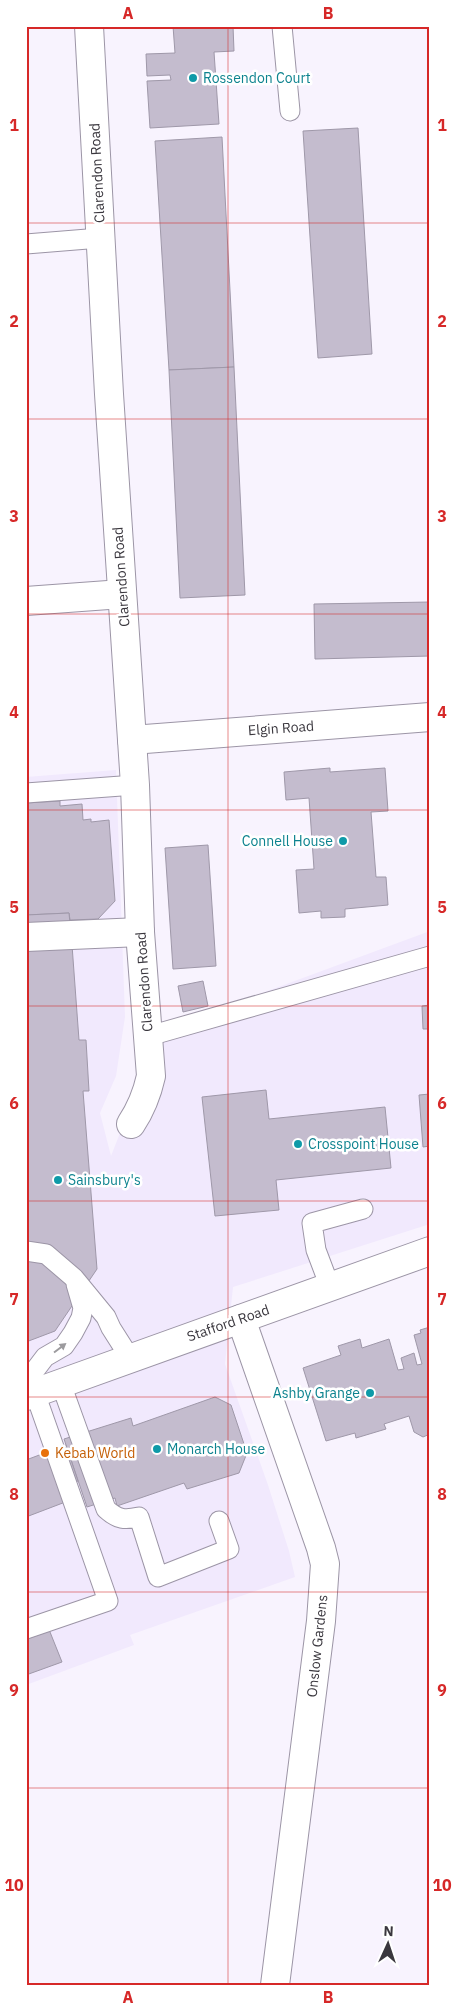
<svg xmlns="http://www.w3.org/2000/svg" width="456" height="2011" font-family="'IBM Plex Sans',sans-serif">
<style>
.built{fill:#f1e9fd}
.building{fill:#c4bcce;stroke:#9f98a9}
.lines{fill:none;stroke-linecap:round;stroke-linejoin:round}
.lane-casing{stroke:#9c95a6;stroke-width:21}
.street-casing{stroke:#9c95a6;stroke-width:30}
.secondary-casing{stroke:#9c95a6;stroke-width:30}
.lane{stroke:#fff;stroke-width:19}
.street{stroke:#fff;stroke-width:28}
.secondary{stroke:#fff;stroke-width:28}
.oneway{fill:#9c9b9e}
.grid{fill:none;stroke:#d62828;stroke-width:1;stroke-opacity:0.55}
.culture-dot{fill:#0f9aa8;stroke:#fff;stroke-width:2}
.food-dot{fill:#e8710a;stroke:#fff;stroke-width:2}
.labels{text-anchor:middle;stroke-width:5;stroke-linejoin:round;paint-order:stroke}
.culture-label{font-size:14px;fill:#0d838f;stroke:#fff;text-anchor:start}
.street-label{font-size:14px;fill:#3a373e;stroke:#fff}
.food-label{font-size:14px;fill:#c56008;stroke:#fff;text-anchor:start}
.neatline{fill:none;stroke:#d62828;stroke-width:2}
.grid-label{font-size:16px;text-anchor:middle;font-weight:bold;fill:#d62828}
</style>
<rect width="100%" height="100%" fill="#f8f3fe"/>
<polygon class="built" points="116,770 125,1017 116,1076 100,1113 111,1156 120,1133 149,1086 154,1033 430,931 430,1224 233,1287 225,1364 268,1485 289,1551 295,1577 130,1635 134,1645 26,1685 26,777"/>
<g class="building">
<polygon points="173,26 233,26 234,51 214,52 219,124 150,128 147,81 171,80 170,75 147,76 146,54 175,53"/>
<polygon points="358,128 372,354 318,358 303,131"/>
<polygon points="222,137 234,367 169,370 155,141"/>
<polygon points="234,367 245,595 180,598 169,370"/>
<polygon points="430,602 430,656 315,659 314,604"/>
<polygon points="330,768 330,772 385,768 388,811 371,812 376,877 386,877 388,905 345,909 345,917 321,918 321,911 299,913 296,870 314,869 309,798 286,800 284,772"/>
<polygon points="60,801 60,806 82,804 83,820 91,819 91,822 109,820 115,901 98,919 70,920 69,913 26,915 26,803"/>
<polygon points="208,845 216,966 173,969 165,848"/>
<polygon points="69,913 72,945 26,948 26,915"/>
<polygon points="72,945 79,1040 86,1040 89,1091 83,1091 97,1269 55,1331 26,1342 26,948"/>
<polygon points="203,981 208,1006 183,1012 178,986"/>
<polygon points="430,1005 430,1061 428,1029 423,1029 422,1006"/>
<polygon points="266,1090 269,1119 385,1107 391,1168 276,1180 279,1210 215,1216 202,1097"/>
<polygon points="430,1094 430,1146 423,1147 419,1095"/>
<polygon points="430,1327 430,1434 423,1437 414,1432 409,1416 384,1424 386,1429 356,1438 355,1433 326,1441 303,1368 341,1355 338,1346 360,1339 362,1348 389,1339 398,1370 404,1369 401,1358 414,1353 417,1365 422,1364 414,1335 421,1333 420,1330"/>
<polygon points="215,1397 231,1405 247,1453 239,1473 187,1489 184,1483 117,1506 115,1498 87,1507 64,1439 131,1418 133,1426"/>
<polygon points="66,1445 78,1481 63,1487 68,1501 26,1517 26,1460"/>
<polygon points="48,1627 62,1662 26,1675 26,1635"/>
</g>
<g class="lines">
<defs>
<g id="lane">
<polyline points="282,26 290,111"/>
<polyline points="26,244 100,238"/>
<polyline points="26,793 135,785"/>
<polyline points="149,1036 430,956"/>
<polyline points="26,1251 46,1254 74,1278 106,1317 111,1328 130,1358"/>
<polyline points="330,1287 316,1250 312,1223 363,1209"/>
<polyline points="26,1382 45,1357 64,1346 73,1333 81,1318 83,1308 76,1284"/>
<path d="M61,1384L106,1509C118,1520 125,1520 139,1517L158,1577L229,1549L219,1521"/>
<polyline points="26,1629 108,1601 35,1393"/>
</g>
<g id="street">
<path d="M89,26L109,394L135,785L140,932L151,1076C147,1094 141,1109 131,1124"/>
<polyline points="26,601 122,594"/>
<polyline points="132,740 430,717"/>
<polyline points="26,937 140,932"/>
<polyline points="241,1319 321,1548 325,1564 321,1621 275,1985"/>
</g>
<polyline id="secondary" points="26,1396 430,1251"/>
</defs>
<use href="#lane" class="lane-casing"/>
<use href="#street" class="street-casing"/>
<use href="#secondary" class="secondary-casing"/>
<use href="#lane" class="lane"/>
<use href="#street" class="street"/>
<use href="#secondary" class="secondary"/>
</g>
<defs><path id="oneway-solid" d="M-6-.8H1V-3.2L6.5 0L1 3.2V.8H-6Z" transform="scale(1.25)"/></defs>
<use class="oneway" href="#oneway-solid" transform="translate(60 1348) rotate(-37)"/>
<path class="grid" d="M228,26V1985M26,223H430M26,419H430M26,614H430M26,810H430M26,1006H430M26,1201H430M26,1397H430M26,1592H430M26,1788H430"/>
<g class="culture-dot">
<circle cx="193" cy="78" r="5"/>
<circle cx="343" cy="841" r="5"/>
<circle cx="298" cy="1144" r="5"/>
<circle cx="58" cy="1180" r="5"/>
<circle cx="370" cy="1393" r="5"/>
<circle cx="157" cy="1449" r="5"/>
</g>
<circle class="food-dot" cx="45" cy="1453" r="5"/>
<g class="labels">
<g class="culture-label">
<text x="203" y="83">Rossendon Court</text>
<text x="333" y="846" text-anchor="end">Connell House</text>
<text x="308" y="1149">Crosspoint House</text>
<text x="68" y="1185">Sainsbury's</text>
<text x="360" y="1398" text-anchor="end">Ashby Grange</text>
<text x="167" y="1454">Monarch House</text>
</g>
<g class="street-label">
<text transform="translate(97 173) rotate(-93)" y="5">Clarendon Road</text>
<text transform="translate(121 577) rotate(-94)" y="5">Clarendon Road</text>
<text transform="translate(281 728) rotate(-4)" y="5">Elgin Road</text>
<text transform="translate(144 982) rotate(-94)" y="5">Clarendon Road</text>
<text transform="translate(228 1323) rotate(-19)" y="5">Stafford Road</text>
<text transform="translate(317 1646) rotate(-84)" y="5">Onslow Gardens</text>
</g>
<g class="food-label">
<text x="55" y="1458">Kebab World</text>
</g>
</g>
<rect width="456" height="2011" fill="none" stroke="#ffffff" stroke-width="55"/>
<g transform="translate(388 1944) rotate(3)" stroke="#ffffff" stroke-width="4" paint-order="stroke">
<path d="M0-4L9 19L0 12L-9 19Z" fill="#3a373e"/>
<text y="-8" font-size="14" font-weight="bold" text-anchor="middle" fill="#3a373e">N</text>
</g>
<rect x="28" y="28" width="400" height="1956" class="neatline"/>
<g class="grid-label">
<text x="128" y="19">A</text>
<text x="328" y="19">B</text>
<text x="14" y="131">1</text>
<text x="442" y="131">1</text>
<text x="14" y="327">2</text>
<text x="442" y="327">2</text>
<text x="14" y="522">3</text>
<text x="442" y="522">3</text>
<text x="14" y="718">4</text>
<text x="442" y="718">4</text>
<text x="14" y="913">5</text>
<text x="442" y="913">5</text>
<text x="14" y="1109">6</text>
<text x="442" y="1109">6</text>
<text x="14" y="1305">7</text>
<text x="442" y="1305">7</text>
<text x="14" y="1500">8</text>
<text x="442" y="1500">8</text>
<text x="14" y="1696">9</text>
<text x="442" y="1696">9</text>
<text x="14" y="1891">10</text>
<text x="442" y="1891">10</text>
<text x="128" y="2003">A</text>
<text x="328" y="2003">B</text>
</g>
</svg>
